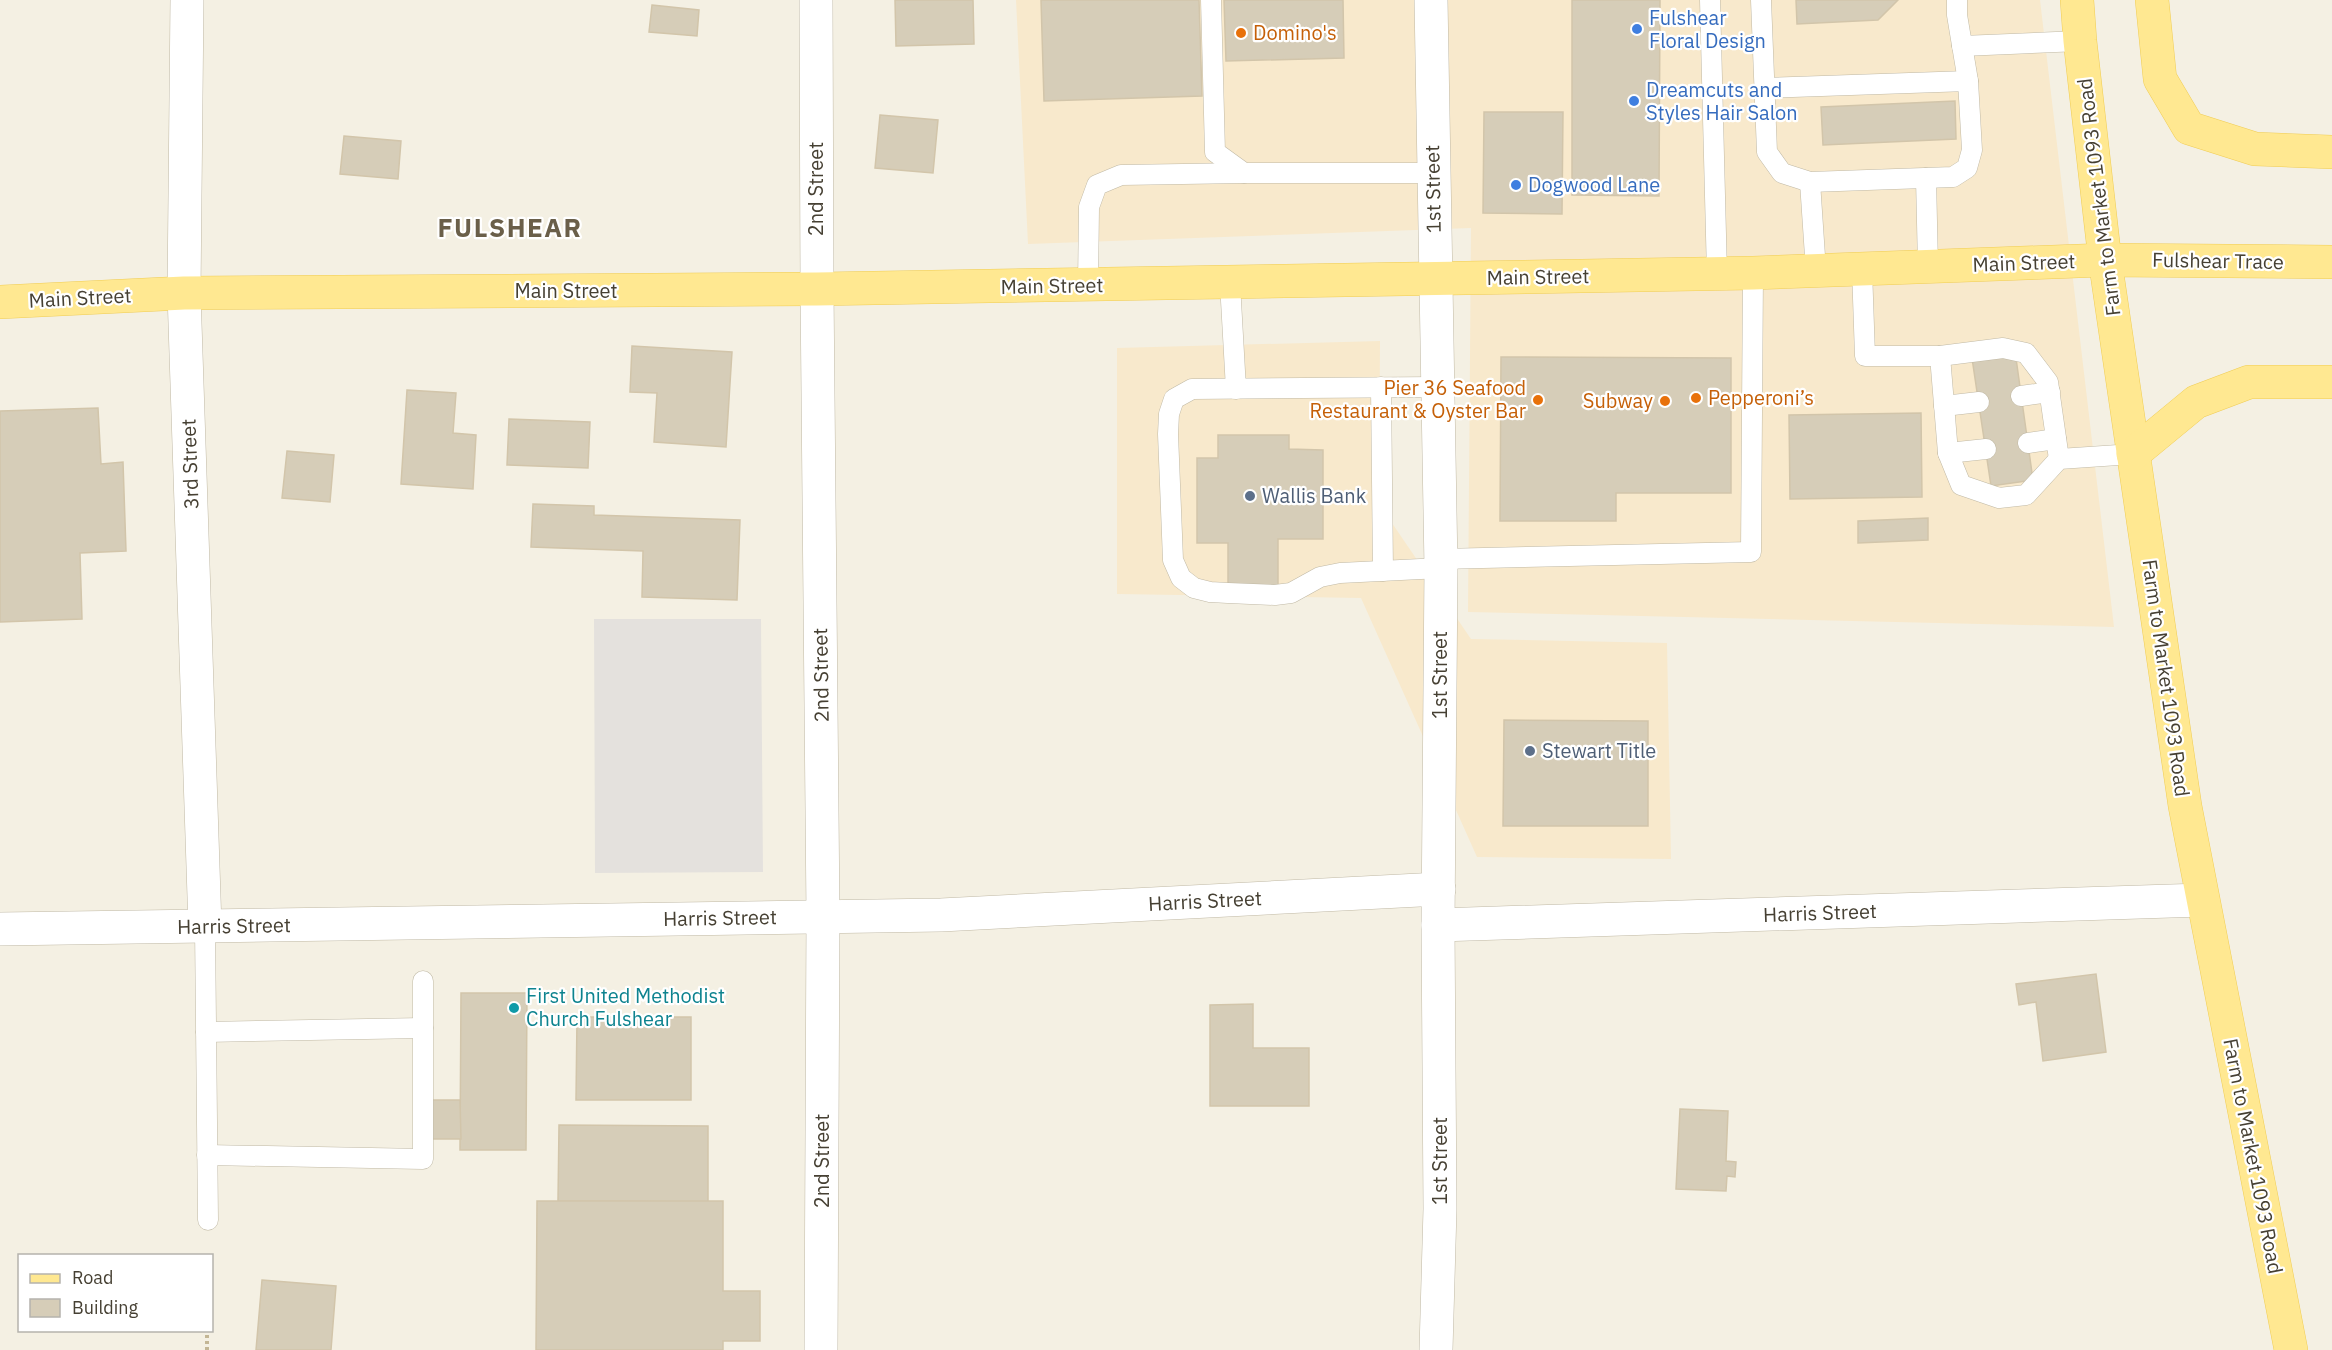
<svg xmlns="http://www.w3.org/2000/svg" width="2332" height="1350" font-family="'IBM Plex Sans',sans-serif">
<style>
.commercial{fill:#f8e9cc}
.parking{fill:#e4e1dd}
.building{fill:#d6cdb8;stroke:#d2c5aa;stroke-width:1.5}
.lines{fill:none;stroke-linecap:round;stroke-linejoin:round}
.service-casing{stroke:#c0b9a5;stroke-width:21}
.minor-casing{stroke:#c0b9a5;stroke-width:34}
.primary-casing{stroke:#f0cd55;stroke-width:34}
.path{stroke:#c3b695;stroke-width:4;stroke-dasharray:3 3;stroke-linecap:butt}
.service{stroke:#fff;stroke-width:20}
.minor{stroke:#fff;stroke-width:33}
.primary{stroke:#ffe891;stroke-width:33}
.shop-dot{fill:#3f7fe0;stroke:#fff;stroke-width:2}
.food-dot{fill:#e8710a;stroke:#fff;stroke-width:2}
.service-dot{fill:#5c6f8a;stroke:#fff;stroke-width:2}
.culture-dot{fill:#0f9aa8;stroke:#fff;stroke-width:2}
.labels{text-anchor:middle;stroke-width:4.5;stroke-linejoin:round;paint-order:stroke}
.shop-label{font-size:20px;fill:#366cbe;stroke:#fff;text-anchor:start}
.food-label{font-size:20px;fill:#c56008;stroke:#fff;text-anchor:start}
.street-label{font-size:20px;fill:#464033;stroke:#fff}
.service-label{font-size:20px;fill:#4e5e75;stroke:#fff;text-anchor:start}
.culture-label{font-size:20px;fill:#0d838f;stroke:#fff;text-anchor:start}
.district-label{font-size:26px;font-weight:bold;letter-spacing:1.5px;fill:#6a5f49;stroke:#fff}
</style>
<rect width="100%" height="100%" fill="#f4f0e3"/>
<g class="commercial">
<polygon points="1016,0 2040,0 2114,627 1468,612 1471,228 1028,244"/>
<polygon points="1380,341 1379,504 1471,639 1667,643 1671,859 1477,857 1361,598 1117,594 1117,348"/>
</g>
<polygon class="parking" points="761,619 763,872 595,873 594,619"/>
<g class="building">
<polygon points="895,0 973,0 974,44 896,46"/>
<polygon points="1041,0 1199,0 1202,96 1044,101"/>
<polygon points="1224,0 1343,0 1344,58 1226,61"/>
<polygon points="1572,0 1660,0 1659,196 1572,195"/>
<polygon points="1796,0 1898,0 1878,20 1797,24"/>
<polygon points="652,5 699,10 697,36 649,32"/>
<polygon points="1955,101 1956,139 1823,145 1821,107"/>
<polygon points="1484,112 1563,112 1562,214 1483,213"/>
<polygon points="880,115 938,120 933,173 875,168"/>
<polygon points="344,136 401,141 398,179 340,174"/>
<polygon points="632,346 732,352 726,447 654,442 657,393 630,392"/>
<polygon points="2015,351 2033,480 1991,486 1972,358"/>
<polygon points="1501,357 1731,358 1731,493 1616,493 1616,521 1500,521"/>
<polygon points="407,390 456,393 453,433 476,435 473,489 401,484"/>
<polygon points="98,408 101,464 123,462 126,551 80,553 82,619 0,622 0,411"/>
<polygon points="1921,413 1922,497 1790,499 1789,415"/>
<polygon points="509,419 590,422 588,468 507,465"/>
<polygon points="1218,435 1289,435 1289,449 1323,450 1323,539 1278,539 1278,586 1228,585 1228,543 1197,543 1197,458 1218,458"/>
<polygon points="287,451 334,455 330,502 282,498"/>
<polygon points="533,504 594,506 594,515 740,520 737,600 642,597 643,551 531,547"/>
<polygon points="1928,518 1928,540 1858,543 1858,521"/>
<polygon points="1504,720 1648,721 1648,826 1503,826"/>
<polygon points="2096,974 2106,1052 2043,1061 2036,1002 2019,1005 2016,984"/>
<polygon points="461,993 527,993 526,1150 460,1150"/>
<polygon points="1253,1004 1253,1048 1309,1048 1309,1106 1210,1106 1210,1005"/>
<polygon points="577,1017 691,1017 691,1100 576,1100"/>
<polygon points="427,1100 460,1100 461,1139 427,1139"/>
<polygon points="1680,1109 1728,1111 1726,1161 1736,1162 1735,1177 1727,1176 1726,1191 1676,1189"/>
<polygon points="559,1125 708,1126 708,1202 558,1201"/>
<polygon points="537,1201 723,1201 723,1291 760,1291 760,1341 723,1341 723,1350 536,1350"/>
<polygon points="262,1280 336,1286 331,1350 256,1350"/>
</g>
<g class="lines">
<defs>
<g id="service">
<polyline points="1211,0 1215,152 1244,173 1433,173"/>
<polyline points="1710,0 1717,274"/>
<polyline points="1761,0 1767,152 1782,173 1810,182 1953,177 1967,168 1972,150 1968,81 1957,15 1957,0"/>
<polyline points="1962,46 2080,41"/>
<polyline points="1765,88 1968,81"/>
<polyline points="1926,178 1928,266"/>
<polyline points="1810,182 1816,271"/>
<polyline points="1862,269 1865,356 1940,356 1948,453 1961,485 1999,498 2026,495 2059,459 2133,454"/>
<polyline points="1230,283 1236,389"/>
<polyline points="1088,285 1089,207 1097,185 1121,175 1244,173"/>
<polyline points="1940,356 2003,348 2026,353 2048,382 2059,459"/>
<polyline points="1381,387 1383,571"/>
<polyline points="1437,387 1192,389 1174,399 1169,414 1168,434 1173,560 1181,578 1194,588 1210,592 1228,593 1275,595 1291,593 1320,577 1340,573 1441,568"/>
<polyline points="2021,396 2050,392"/>
<polyline points="1944,406 1979,402"/>
<polyline points="2028,443 2056,439"/>
<polyline points="1948,453 1986,449"/>
<polyline points="1440,559 1751,552 1753,273"/>
<polyline points="205,927 208,1220"/>
<polyline points="206,1032 423,1028"/>
<polyline points="207,1155 423,1159 423,981"/>
</g>
<g id="minor">
<polyline points="187,0 184,293 205,927"/>
<polyline points="816,0 817,289 823,915 821,1350"/>
<polyline points="1431,0 1441,568 1438,925 1440,1209 1436,1350"/>
<polyline points="1438,925 2202,900"/>
<polyline points="0,929 941,915 1439,889"/>
</g>
<g id="primary">
<polyline points="2077,0 2080,41 2105,260 2185,806 2291,1350"/>
<polyline points="2152,0 2160,79 2189,128 2255,149 2332,152"/>
<polyline points="0,302 184,293 817,289 1753,273 2105,260 2332,262"/>
<polyline points="2133,454 2196,402 2249,382 2332,382"/>
</g>
</defs>
<use href="#service" class="service-casing"/>
<use href="#minor" class="minor-casing"/>
<use href="#primary" class="primary-casing"/>
<polyline class="path" points="207,1350 207,1330"/>
<use href="#service" class="service"/>
<use href="#minor" class="minor"/>
<use href="#primary" class="primary"/>
</g>
<g class="shop-dot">
<circle cx="1637" cy="29" r="6"/>
<circle cx="1634" cy="101" r="6"/>
<circle cx="1516" cy="185" r="6"/>
</g>
<g class="food-dot">
<circle cx="1241" cy="33" r="6"/>
<circle cx="1696" cy="398" r="6"/>
<circle cx="1538" cy="400" r="6"/>
<circle cx="1665" cy="401" r="6"/>
</g>
<g class="service-dot">
<circle cx="1250" cy="496" r="6"/>
<circle cx="1530" cy="751" r="6"/>
</g>
<circle class="culture-dot" cx="514" cy="1008" r="6"/>
<g class="labels">
<g class="shop-label">
<text x="1649" y="25">Fulshear<tspan x="1649" dy="23">Floral Design</tspan></text>
<text x="1646" y="97">Dreamcuts and<tspan x="1646" dy="23">Styles Hair Salon</tspan></text>
<text x="1528" y="192">Dogwood Lane</text>
</g>
<g class="food-label">
<text x="1253" y="40">Domino's</text>
<text x="1526" y="395" text-anchor="end">Pier 36 Seafood<tspan x="1526" dy="23">Restaurant &amp; Oyster Bar</tspan></text>
<text x="1708" y="405">Pepperoni’s</text>
<text x="1653" y="408" text-anchor="end">Subway</text>
</g>
<g class="street-label">
<text transform="translate(816 189) rotate(-90)" y="7">2nd Street</text>
<text transform="translate(1433 189) rotate(-91)" y="7">1st Street</text>
<text transform="translate(2099 197) rotate(-97)" y="7">Farm to Market 1093 Road</text>
<text transform="translate(2218 261) rotate(1)" y="7">Fulshear Trace</text>
<text transform="translate(2024 263) rotate(-2)" y="7">Main Street</text>
<text transform="translate(1538 277) rotate(-1)" y="7">Main Street</text>
<text transform="translate(1052 286) rotate(-1)" y="7">Main Street</text>
<text x="566" y="298">Main Street</text>
<text transform="translate(80 298) rotate(-3)" y="7">Main Street</text>
<text transform="translate(190 464) rotate(-92)" y="7">3rd Street</text>
<text transform="translate(821 675) rotate(-91)" y="7">2nd Street</text>
<text transform="translate(1440 675) rotate(-90)" y="7">1st Street</text>
<text transform="translate(2166 678) rotate(82)" y="7">Farm to Market 1093 Road</text>
<text transform="translate(1205 901) rotate(-3)" y="7">Harris Street</text>
<text transform="translate(1820 913) rotate(-2)" y="7">Harris Street</text>
<text transform="translate(720 918) rotate(-1)" y="7">Harris Street</text>
<text transform="translate(234 926) rotate(-1)" y="7">Harris Street</text>
<text transform="translate(2253 1156) rotate(79)" y="7">Farm to Market 1093 Road</text>
<text transform="translate(822 1161) rotate(-90)" y="7">2nd Street</text>
<text transform="translate(1440 1161) rotate(-90)" y="7">1st Street</text>
</g>
<g class="service-label">
<text x="1262" y="503">Wallis Bank</text>
<text x="1542" y="758">Stewart Title</text>
</g>
<g class="culture-label">
<text x="526" y="1003">First United Methodist<tspan x="526" dy="23">Church Fulshear</tspan></text>
</g>
<g class="district-label">
<text x="510" y="237">FULSHEAR</text>
</g>
</g>
<rect x="18" y="1254" width="195" height="78" fill="#ffffff" stroke="#b5b3ad" stroke-width="1.5"/>
<rect x="30" y="1274" width="30" height="9" fill="#ffe891" stroke="#b5b3ad" stroke-width="1.5"/>
<text x="72" y="1284" font-size="18" fill="#464033">Road</text>
<rect x="30" y="1299" width="30" height="18" fill="#d6cdb8" stroke="#b5b3ad" stroke-width="1.5"/>
<text x="72" y="1314" font-size="18" fill="#464033">Building</text>
</svg>
